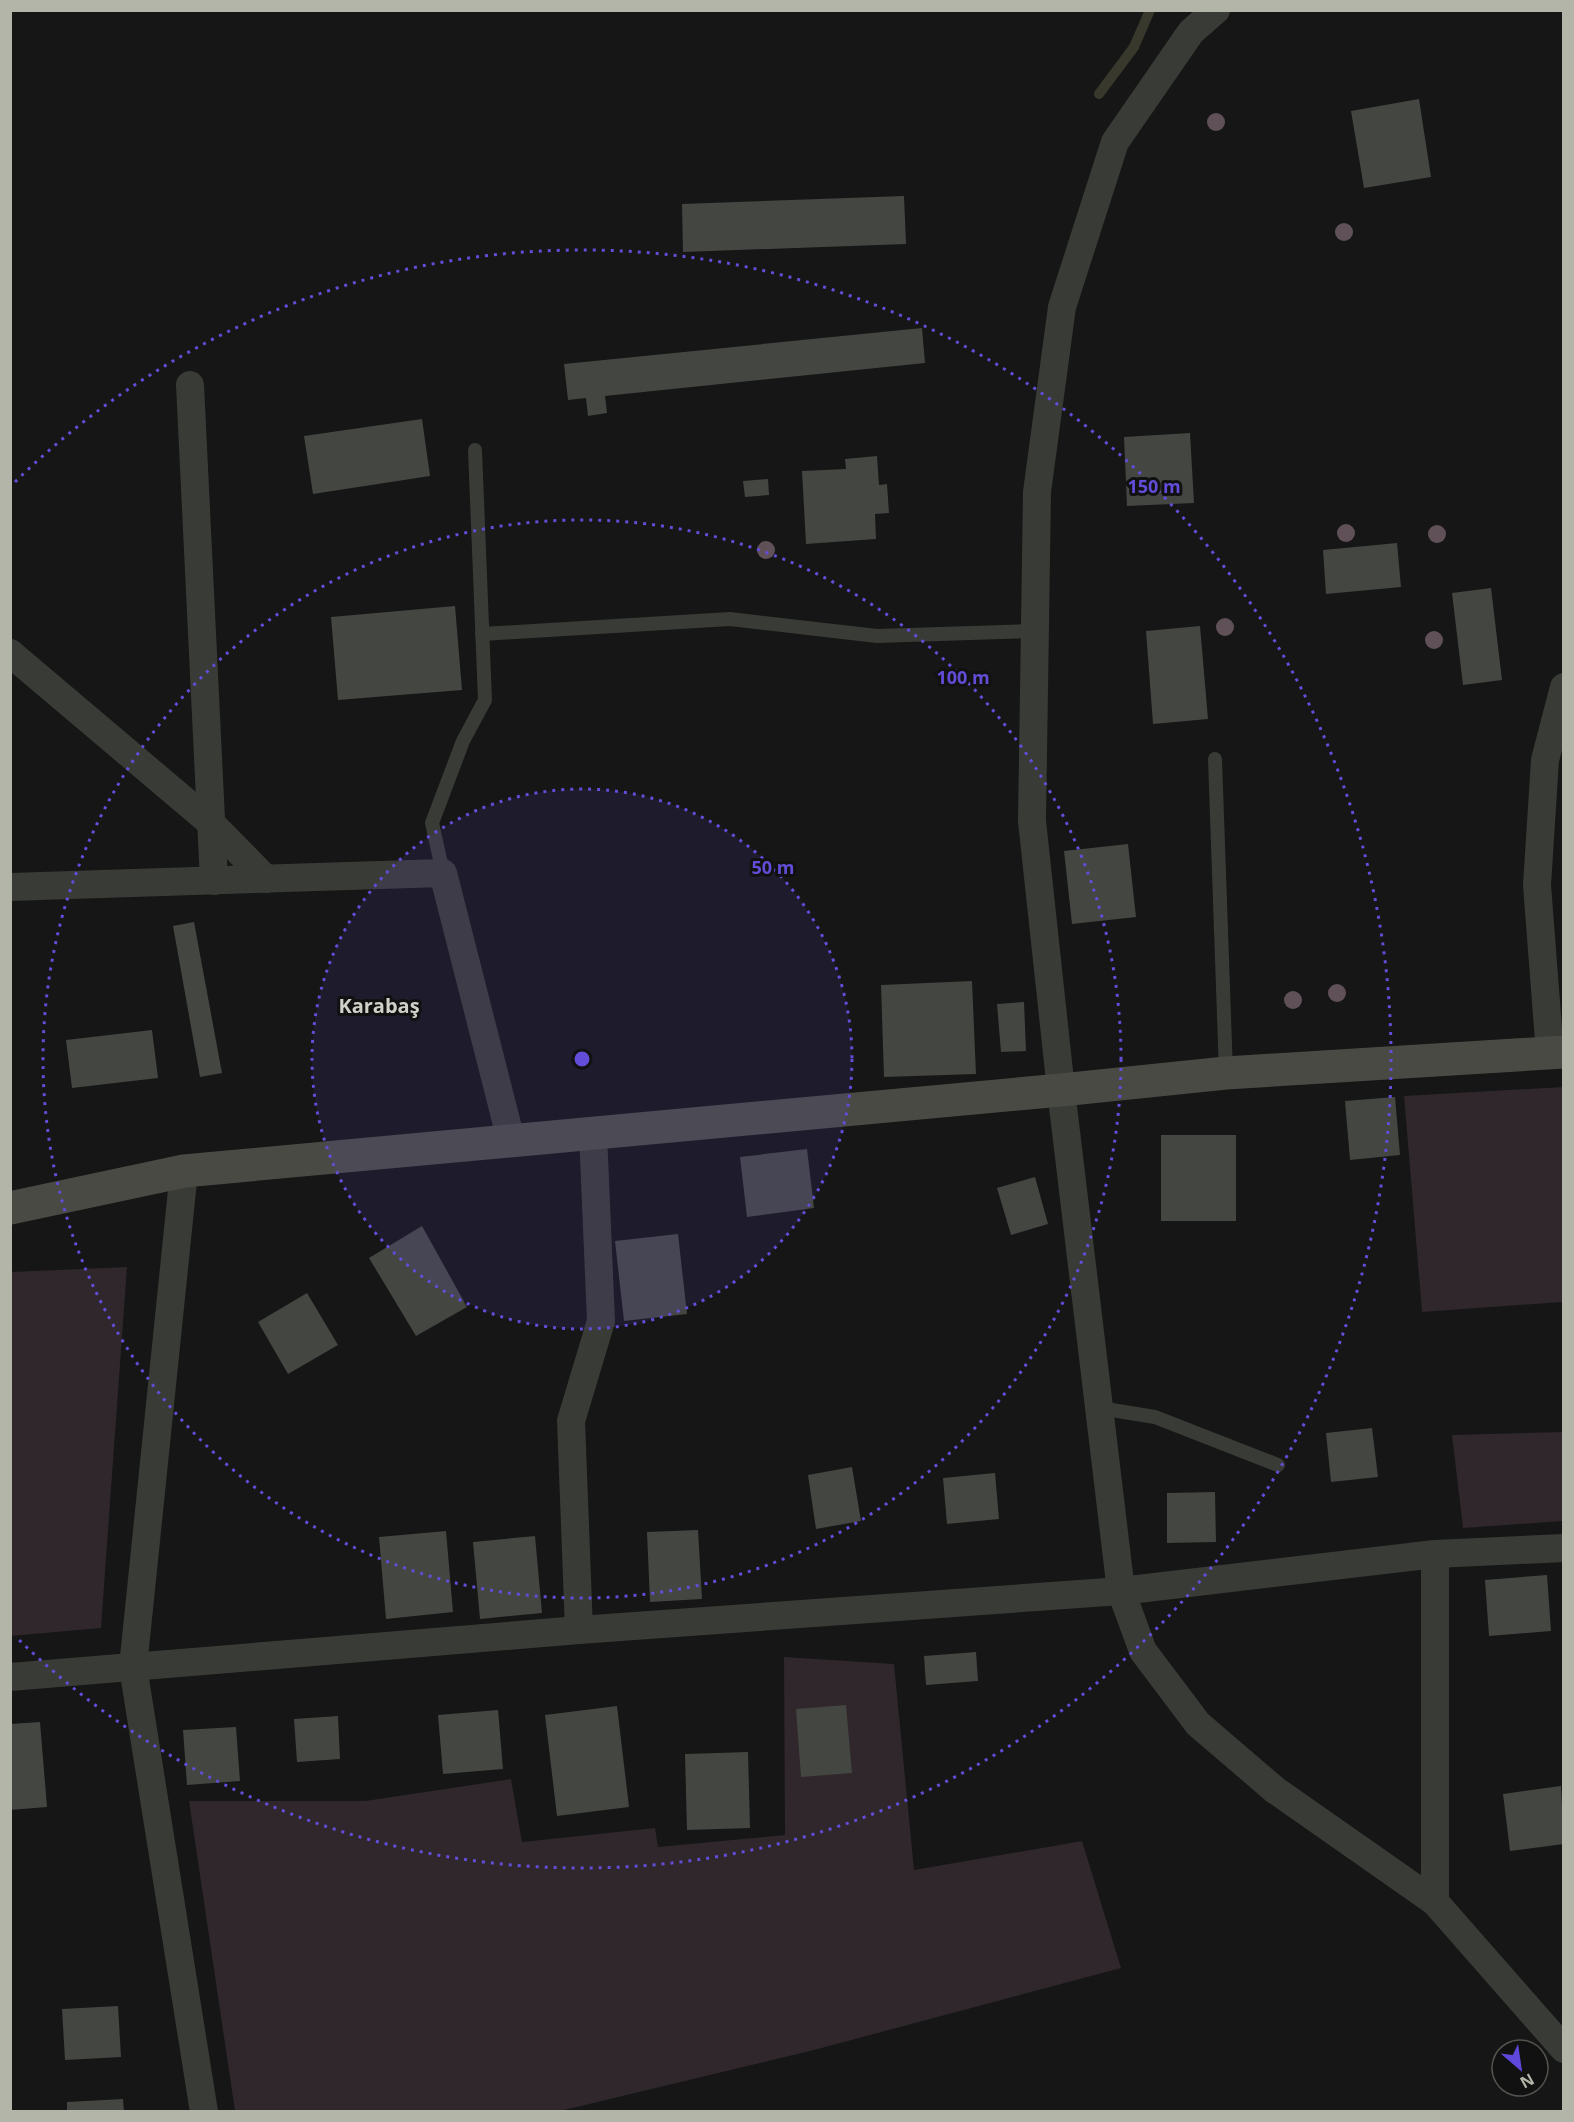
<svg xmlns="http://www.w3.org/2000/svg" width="1574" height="2122" font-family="'Open Sans',sans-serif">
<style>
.green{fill:#2f272b}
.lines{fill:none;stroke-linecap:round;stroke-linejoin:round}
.stream{stroke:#38382d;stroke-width:10}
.building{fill:#444642}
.lane{stroke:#393b36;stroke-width:14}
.street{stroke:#393b36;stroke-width:28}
.secondary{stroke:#494a44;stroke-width:33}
.tree{fill:#605158}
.ring{fill:none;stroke:#624dd8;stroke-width:3;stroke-dasharray:3 6}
.labels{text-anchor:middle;stroke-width:6;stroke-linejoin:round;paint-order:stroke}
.quarter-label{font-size:20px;font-weight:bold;fill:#cfd1c9;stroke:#101110}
.centre{fill:#624dd8;stroke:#101110;stroke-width:3}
.ring-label{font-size:18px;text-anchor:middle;font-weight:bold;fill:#624dd8;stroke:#101110;stroke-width:6;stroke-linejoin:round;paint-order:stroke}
</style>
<rect width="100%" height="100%" fill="#151615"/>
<g class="green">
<polygon points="1563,1087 1563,1302 1422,1312 1404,1096"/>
<polygon points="127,1267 101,1628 11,1636 11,1272"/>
<polygon points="1563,1432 1563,1521 1463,1528 1452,1435"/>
<polygon points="784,1657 894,1664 914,1870 1082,1841 1121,1968 814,2050 560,2111 235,2111 189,1801 365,1801 511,1779 522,1842 655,1828 658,1847 785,1835"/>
</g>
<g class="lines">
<polyline class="stream" points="1099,94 1134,47 1150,10"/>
</g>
<g class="building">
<polygon points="1419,99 1431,177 1364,188 1351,111"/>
<polygon points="904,196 906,244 683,252 682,204"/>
<polygon points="922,328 925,363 605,396 607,413 588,416 586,398 568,400 564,364"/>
<polygon points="422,419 430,476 313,494 304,436"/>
<polygon points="1190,433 1194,503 1127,506 1124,437"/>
<polygon points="877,456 879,485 887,484 889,513 875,514 876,539 806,544 802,471 846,469 845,459"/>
<polygon points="768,479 769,495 745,497 743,481"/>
<polygon points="1397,543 1401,587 1326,594 1323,550"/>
<polygon points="1491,588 1502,680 1463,685 1452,593"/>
<polygon points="455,606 462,690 338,700 331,617"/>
<polygon points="1200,626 1208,719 1153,724 1146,631"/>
<polygon points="1128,844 1136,917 1072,924 1064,851"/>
<polygon points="194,922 222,1073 200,1077 173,926"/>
<polygon points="972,981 976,1074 884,1077 881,985"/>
<polygon points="1024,1002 1026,1051 1001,1052 997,1004"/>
<polygon points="152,1030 158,1078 72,1088 66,1040"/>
<polygon points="1395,1097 1400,1155 1350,1160 1345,1101"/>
<rect x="1161" y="1135" width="75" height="86"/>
<polygon points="807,1149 814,1208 747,1217 740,1157"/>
<polygon points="1035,1177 1048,1224 1011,1235 997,1188"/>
<polygon points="422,1226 467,1307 416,1336 369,1258"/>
<polygon points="678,1234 687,1314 624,1321 615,1241"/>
<polygon points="307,1293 338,1345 288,1374 258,1322"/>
<polygon points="1372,1428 1378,1477 1331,1482 1326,1433"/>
<polygon points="852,1467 861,1521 816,1529 808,1475"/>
<polygon points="995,1473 999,1519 947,1524 943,1478"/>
<polygon points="1215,1492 1216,1542 1167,1543 1167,1493"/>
<polygon points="698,1530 702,1599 650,1602 647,1532"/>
<polygon points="446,1531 453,1612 386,1619 379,1537"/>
<polygon points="535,1536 542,1613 480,1619 473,1542"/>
<polygon points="1547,1575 1551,1631 1489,1636 1485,1580"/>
<polygon points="976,1652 978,1681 926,1685 924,1656"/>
<polygon points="846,1705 852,1773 801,1777 796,1709"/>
<polygon points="617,1706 629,1807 557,1816 545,1715"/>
<polygon points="498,1710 503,1769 443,1774 438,1715"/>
<polygon points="338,1716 340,1759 297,1762 294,1719"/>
<polygon points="40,1722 47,1807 10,1810 10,1724"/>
<polygon points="236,1727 240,1781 187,1785 183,1730"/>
<polygon points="748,1752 750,1828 687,1830 685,1754"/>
<polygon points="1561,1786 1564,1844 1510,1851 1503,1794"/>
<polygon points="118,2006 121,2057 65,2060 62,2009"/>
<polygon points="123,2099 124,2112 67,2112 67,2102"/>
</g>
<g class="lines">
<g class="lane">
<polyline points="482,634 730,619 877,636 1035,631"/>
<polyline points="1215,759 1226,1073"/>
<polyline points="443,873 432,823 463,741 485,700 475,450"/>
<polyline points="1099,1408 1155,1417 1278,1465"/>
</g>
<g class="street">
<polyline points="1216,10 1191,32 1115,142 1062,307 1037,492 1032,821 1061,1090 1121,1591 1143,1651 1198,1724 1275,1790 1435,1902 1564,2049"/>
<polyline points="190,385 214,881"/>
<polyline points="10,653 211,823 266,879"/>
<polyline points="10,887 443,873 511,1140"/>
<polyline points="1550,1054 1537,885 1545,760 1564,687"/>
<polyline points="184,1171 133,1667 204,2112"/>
<polyline points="1435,1554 1435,1902"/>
<polyline points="579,1630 571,1421 601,1321 593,1133"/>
<polyline points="10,1677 579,1630 1121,1591 1435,1554 1564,1548"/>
</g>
<polyline class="secondary" points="10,1208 184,1171 1061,1090 1226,1073 1564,1052"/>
</g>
<g class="tree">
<circle cx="1216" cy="122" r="9"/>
<circle cx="1344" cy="232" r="9"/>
<circle cx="1346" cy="533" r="9"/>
<circle cx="1437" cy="534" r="9"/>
<circle cx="766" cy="550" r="9"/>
<circle cx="1225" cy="627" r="9"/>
<circle cx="1434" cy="640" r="9"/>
<circle cx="1337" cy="993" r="9"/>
<circle cx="1293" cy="1000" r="9"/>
</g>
<circle cx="582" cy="1059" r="270" fill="#624dd8" fill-opacity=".12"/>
<g class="ring">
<circle cx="582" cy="1059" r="270"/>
<circle cx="582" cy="1059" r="539"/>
<path d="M15 482A809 809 0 1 1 15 1636"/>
</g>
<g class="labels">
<g class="quarter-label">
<text x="379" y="1013">Karabaş</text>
</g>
</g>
<circle cx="582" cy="1059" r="9" class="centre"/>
<g class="ring-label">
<text x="1154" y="493">150 m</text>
<text x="963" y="684">100 m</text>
<text x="773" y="874">50 m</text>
</g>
<rect width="1574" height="2122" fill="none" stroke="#b2b5a8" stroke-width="24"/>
<g transform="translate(1520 2068) rotate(151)"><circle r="28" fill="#101110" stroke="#51534d" stroke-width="1.5"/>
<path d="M0-4.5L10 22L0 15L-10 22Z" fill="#5e48db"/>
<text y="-9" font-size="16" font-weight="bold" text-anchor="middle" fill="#b2b5a8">N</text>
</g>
</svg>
